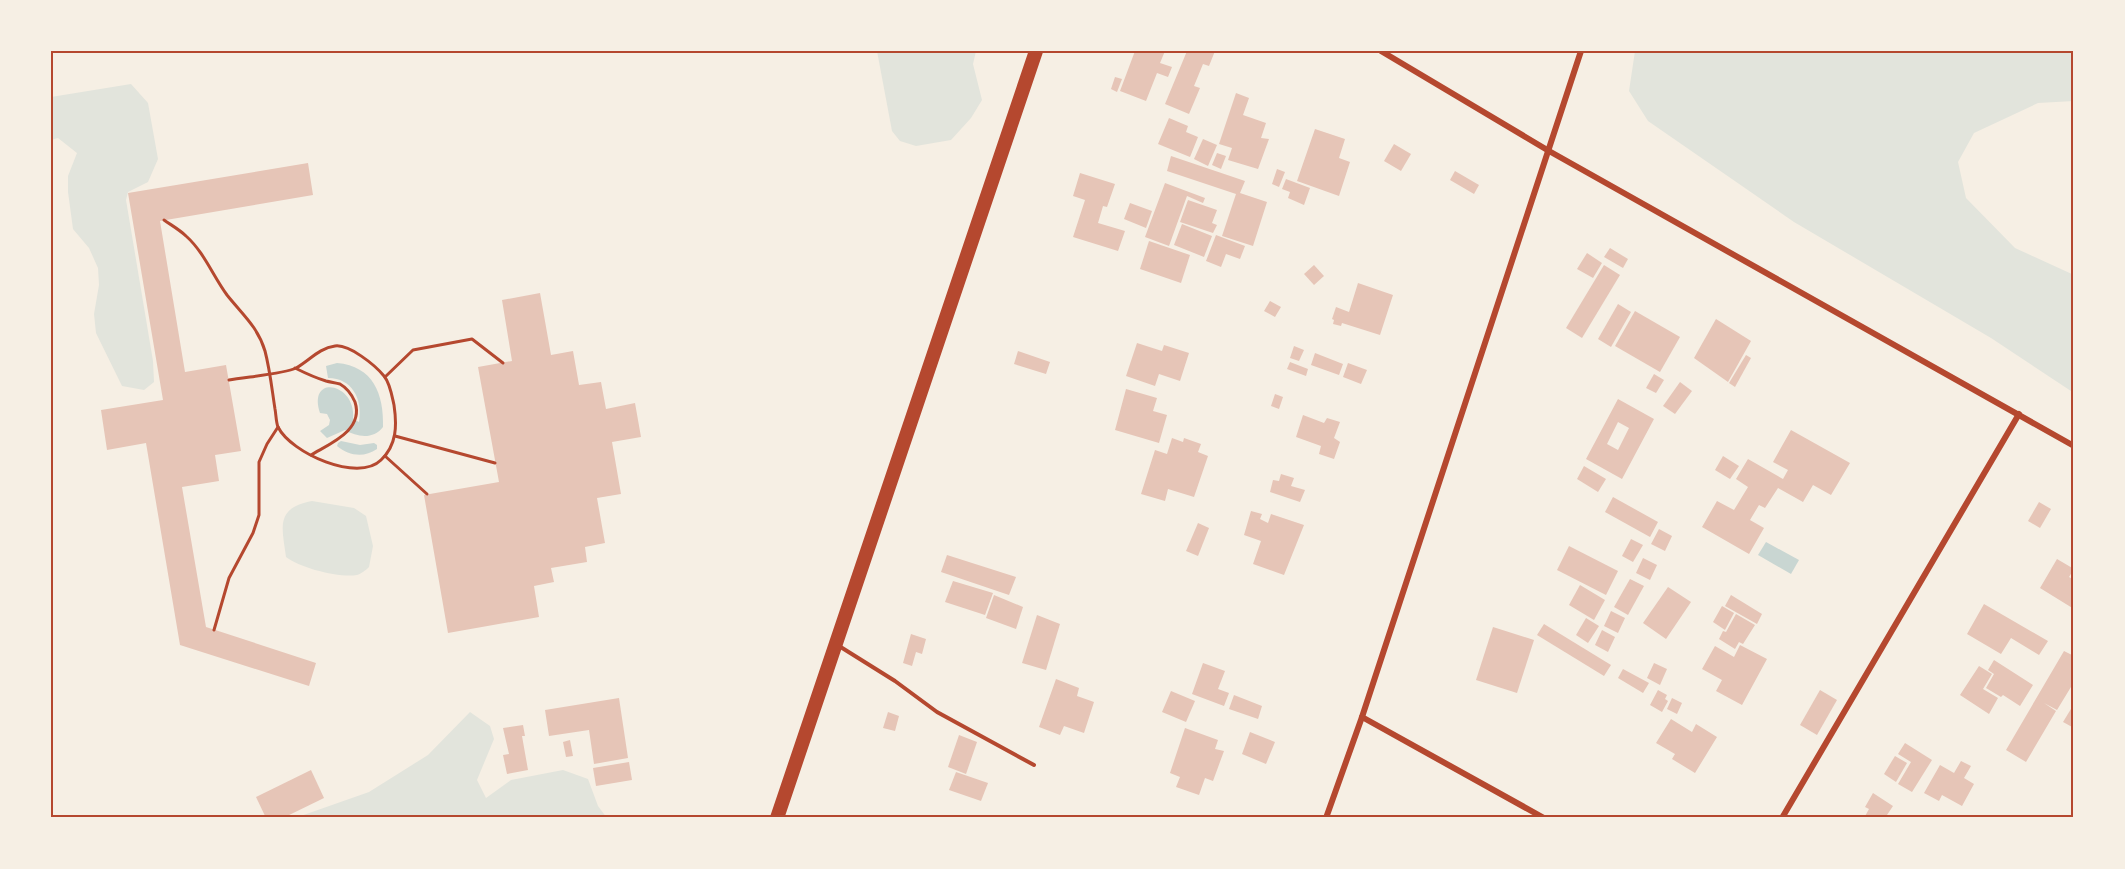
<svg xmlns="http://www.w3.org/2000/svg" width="2125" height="869" font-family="'Alegreya Sans',sans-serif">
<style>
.green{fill:#e2e4dc}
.water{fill:#c9d6d2}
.building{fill:#e6c5b7;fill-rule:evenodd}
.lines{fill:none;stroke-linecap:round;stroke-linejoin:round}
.path{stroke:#b5482f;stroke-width:3}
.service{stroke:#b5482f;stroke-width:4}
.minor{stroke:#b5482f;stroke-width:6}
.trunk{stroke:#b5482f;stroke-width:14}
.neatline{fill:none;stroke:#b5482f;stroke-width:2}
</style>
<rect width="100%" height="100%" fill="#f6efe4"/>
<g class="green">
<polygon points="877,51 976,51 973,64 982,100 971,118 951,140 916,146 900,141 892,131"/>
<polygon points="1635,51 2074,51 2074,101 2038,103 1974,133 1958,162 1966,198 2015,248 2074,275 2074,393 1991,338 1794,222 1648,121 1629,91"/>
<polygon points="131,84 148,103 158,159 148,182 128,192 126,200 153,361 154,382 144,390 122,386 96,333 94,314 99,285 98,268 89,248 73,229 68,192 68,176 77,153 58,138 51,140 51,97"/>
<path d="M312,501L354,508L366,516L373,546L369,567C366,570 361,574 357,575C339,578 300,568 286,557C282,527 275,508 312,501Z"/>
<polygon points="470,712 490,726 494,739 477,780 486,798 511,780 563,770 588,779 598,806 607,818 295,818 369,792 428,755"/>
</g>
<g class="water">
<path d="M337,363C373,366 384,394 383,427C373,440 357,437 345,430L327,438L320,431L329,425L330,420L327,414L320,413C307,373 357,383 353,419L359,422C363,399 352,378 328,378L326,366Z"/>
<path d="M341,441L360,445L374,443L377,445V449C364,458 349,456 337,446L338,443Z"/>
<polygon points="1766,542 1799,560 1791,574 1758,555"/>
</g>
<g class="building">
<polygon points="1135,51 1165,51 1160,63 1172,67 1168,77 1157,73 1146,101 1120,91"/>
<polygon points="1187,51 1215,51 1209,66 1203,64 1194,86 1200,88 1189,114 1165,104"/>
<polygon points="1115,77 1122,79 1117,92 1111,89"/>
<polygon points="1236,93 1249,98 1243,115 1266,123 1261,138 1269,139 1258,169 1228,160 1232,148 1219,144"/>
<polygon points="1169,118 1188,126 1186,132 1198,137 1190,157 1158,144"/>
<polygon points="1315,129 1345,139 1339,158 1350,162 1339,196 1297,181"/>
<polygon points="1203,139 1217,145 1208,166 1194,159"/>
<polygon points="1394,144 1411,154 1401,171 1384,161"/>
<polygon points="1217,153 1226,156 1221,169 1212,165"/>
<polygon points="1171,156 1245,181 1240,193 1267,202 1253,246 1222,236 1236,194 1167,171"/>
<polygon points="308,163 313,195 160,221 185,372 226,365 241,451 215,455 219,481 182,487 206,627 316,663 309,686 180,645 146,443 107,450 101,410 163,400 128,193"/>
<polygon points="1277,169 1285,172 1279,187 1272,184"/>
<polygon points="1455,171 1479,185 1474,194 1450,180"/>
<polygon points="1080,173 1115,184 1107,207 1103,206 1098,223 1125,231 1118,251 1073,237 1085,200 1073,196"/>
<polygon points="1286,179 1310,188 1304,205 1288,198 1290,192 1282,189"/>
<polygon points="1165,183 1205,198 1203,203 1187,196 1169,246 1145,237"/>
<polygon points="1188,200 1217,210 1212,223 1217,225 1213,233 1180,222"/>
<polygon points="1130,203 1152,211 1146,228 1124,219"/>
<polygon points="1182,224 1212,236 1204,257 1174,245"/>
<polygon points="1216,235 1245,246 1240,259 1226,254 1221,267 1206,261"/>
<polygon points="1149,241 1190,255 1181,283 1140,269"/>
<polygon points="1610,248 1628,259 1623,268 1604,257"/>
<polygon points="1587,253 1602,263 1593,278 1577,269"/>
<polygon points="1314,265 1324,276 1314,285 1304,274"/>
<polygon points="1604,265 1620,275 1582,338 1566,328"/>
<polygon points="1358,283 1393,295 1380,335 1342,323 1341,326 1333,324 1334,320 1332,319 1336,307 1349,312"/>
<polygon points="540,293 551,355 573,351 579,385 601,382 606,409 635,403 641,437 612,442 621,494 597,498 605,543 585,547 587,562 551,568 554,582 534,586 539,617 448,633 424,495 499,482 478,367 512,361 502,300"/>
<polygon points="1270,301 1281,307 1275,317 1264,311"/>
<polygon points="1618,304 1631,312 1611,347 1598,339"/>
<polygon points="1635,311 1680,337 1660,372 1615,346"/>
<polygon points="1716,319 1751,341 1728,382 1694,358"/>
<polygon points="1137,343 1162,351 1164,345 1189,353 1180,381 1159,374 1155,386 1126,376"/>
<polygon points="1294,346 1304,350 1299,361 1290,358"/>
<polygon points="1018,351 1050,362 1046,374 1014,364"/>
<polygon points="1315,353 1343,364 1339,375 1311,365"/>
<polygon points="1746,355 1751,358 1735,387 1729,383"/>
<polygon points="1290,362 1308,369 1306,376 1287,369"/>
<polygon points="1348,363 1367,370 1361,384 1343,377"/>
<polygon points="1654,374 1664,380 1656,393 1646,388"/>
<polygon points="1680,382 1692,391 1675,414 1663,406"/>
<polygon points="1126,389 1157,398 1153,411 1167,415 1159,443 1115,430"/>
<polygon points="1275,394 1283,397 1279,409 1271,406"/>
<path d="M1618,399L1654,419L1622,479L1586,459ZM1618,422L1629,428L1618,450L1607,444Z"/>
<polygon points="1303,415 1324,423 1327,418 1340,422 1334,438 1340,442 1334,459 1319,454 1321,446 1296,437"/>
<polygon points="1791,430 1850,463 1831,495 1813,485 1803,502 1778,488 1765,508 1759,505 1750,520 1764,528 1749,554 1702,527 1717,501 1734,510 1748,487 1736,479 1748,459 1783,479 1788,470 1773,462"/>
<polygon points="1172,438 1183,442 1184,438 1201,444 1198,452 1208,456 1194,497 1168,489 1165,501 1141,494 1155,450 1167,454"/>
<polygon points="1723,456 1739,466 1730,479 1715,470"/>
<polygon points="1584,466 1606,479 1598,492 1577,479"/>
<polygon points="1281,474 1294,478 1291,486 1305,490 1300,502 1270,492 1273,480 1279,481"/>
<polygon points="1613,497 1658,522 1650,537 1605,512"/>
<polygon points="2039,502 2051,509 2040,528 2028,521"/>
<polygon points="1251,511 1262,514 1260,519 1268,523 1271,514 1304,525 1284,575 1253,564 1261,541 1244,535"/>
<polygon points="1198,523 1209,528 1198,556 1186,551"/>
<polygon points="1659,529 1672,536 1665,551 1651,544"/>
<polygon points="1631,539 1643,545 1633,562 1622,556"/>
<polygon points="1569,546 1618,571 1606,595 1557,570"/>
<polygon points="947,555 1016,577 1009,595 941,572"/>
<polygon points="1643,558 1657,565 1650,580 1636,573"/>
<polygon points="2057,559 2074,569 2069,577 2074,580 2074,609 2040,588"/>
<polygon points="1630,579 1644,586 1628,615 1614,607"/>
<polygon points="953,581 993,593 985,615 945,602"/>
<polygon points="1580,585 1605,600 1594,620 1569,605"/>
<polygon points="1668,587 1691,602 1666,639 1643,623"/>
<polygon points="994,595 1023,607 1016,629 986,618"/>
<polygon points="1731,595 1762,614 1757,624 1725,606"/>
<polygon points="1984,604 2048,641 2039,655 2011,638 2001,654 1967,634"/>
<polygon points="1722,606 1734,613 1725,630 1713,622"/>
<polygon points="1611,611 1625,618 1618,633 1604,626"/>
<polygon points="1736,614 1755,625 1743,644 1739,642 1735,649 1719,639 1723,631 1726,632"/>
<polygon points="1037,615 1060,624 1046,670 1022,663"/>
<polygon points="1586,618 1599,626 1588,643 1576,635"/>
<polygon points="1544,624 1611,665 1604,676 1537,635"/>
<polygon points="1493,627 1534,640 1517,693 1476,680"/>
<polygon points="1602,630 1615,637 1608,652 1595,645"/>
<polygon points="911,634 926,639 922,654 916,652 912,666 903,663"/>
<polygon points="1740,645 1767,659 1742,705 1716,691 1722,680 1702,669 1715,646 1734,657"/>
<polygon points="2064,651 2074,656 2074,682 2057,710 2044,703 2056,711 2026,762 2006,750"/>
<polygon points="1994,660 2033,685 2020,706 2003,695 2001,697 1986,688 1994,674 1988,670"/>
<polygon points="1203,663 1225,671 1218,689 1229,693 1224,706 1192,694"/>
<polygon points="1654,663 1667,669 1660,685 1647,678"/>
<polygon points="1979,666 1992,674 1983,689 1998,698 1989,714 1960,695"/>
<polygon points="1623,669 1649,683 1643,693 1618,678"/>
<polygon points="1056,679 1079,688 1077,696 1094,702 1084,733 1064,726 1060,735 1039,727"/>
<polygon points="1658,690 1667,695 1665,699 1668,701 1662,712 1650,705"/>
<polygon points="1820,690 1837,700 1817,735 1800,725"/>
<polygon points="1171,691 1195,701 1186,722 1162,712"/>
<polygon points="1234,695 1262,706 1258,719 1229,709"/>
<polygon points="619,698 628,758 594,764 589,730 549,736 545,710"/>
<polygon points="1672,698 1682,703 1677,714 1667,709"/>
<polygon points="2074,704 2074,728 2063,722"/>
<polygon points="888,712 899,716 895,731 883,728"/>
<polygon points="1671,719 1692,732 1696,724 1717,737 1695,773 1672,759 1675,754 1656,743"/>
<polygon points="523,725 525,736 522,736 528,770 507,774 503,755 509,754 503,728"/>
<polygon points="1185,728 1218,740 1215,749 1224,751 1213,781 1205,778 1199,795 1176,787 1180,777 1170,773"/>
<polygon points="1250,732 1275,742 1266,764 1242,754"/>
<polygon points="959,735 977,742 966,774 948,767"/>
<polygon points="570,740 573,756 566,757 563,742"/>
<polygon points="1905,743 1932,760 1912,792 1898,784 1911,762 1898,754"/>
<polygon points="1895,756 1907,763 1896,782 1884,774"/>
<polygon points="1961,761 1971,766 1964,778 1974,784 1962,806 1942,795 1939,801 1924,793 1940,765 1954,773"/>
<polygon points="629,762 632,780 596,786 593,768"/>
<polygon points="311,770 324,798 283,818 266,818 256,797"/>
<polygon points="956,772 988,783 981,801 949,790"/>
<polygon points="1873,793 1893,806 1885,818 1864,818 1869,809 1865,807"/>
</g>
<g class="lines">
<g class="path">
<path d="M164,220C171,225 180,230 186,236C204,252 213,276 227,295C242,314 258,327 265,351C270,370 272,390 275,409C276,414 276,422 278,427C291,453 358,483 381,460C397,445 397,425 394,405C392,396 390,383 384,376C375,365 349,344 335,346C319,348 309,361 296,368C284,374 244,377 229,380"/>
<path d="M295,368C305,373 316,378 326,381C330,382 336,383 340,384C347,388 352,395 355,402C364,430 331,443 311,455"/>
<polyline points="385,377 413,350 472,339 503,363"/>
<polyline points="395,436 495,463"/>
<polyline points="385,456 427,494"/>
<polyline points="214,630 229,578 253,533 259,515 259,462 267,444 278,427"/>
</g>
<polyline class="service" points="839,646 895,681 937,712 1034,765"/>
<g class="minor">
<polyline points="1381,51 1549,151 2074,446"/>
<polyline points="1362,717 1544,818"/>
<polyline points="1326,818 1362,717 1581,51"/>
<polyline points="1782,818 2019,414"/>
</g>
<polyline class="trunk" points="777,818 1036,51"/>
</g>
<rect width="2125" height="869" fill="none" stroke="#f6efe4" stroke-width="105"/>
<rect x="52" y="52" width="2020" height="764" class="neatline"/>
</svg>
